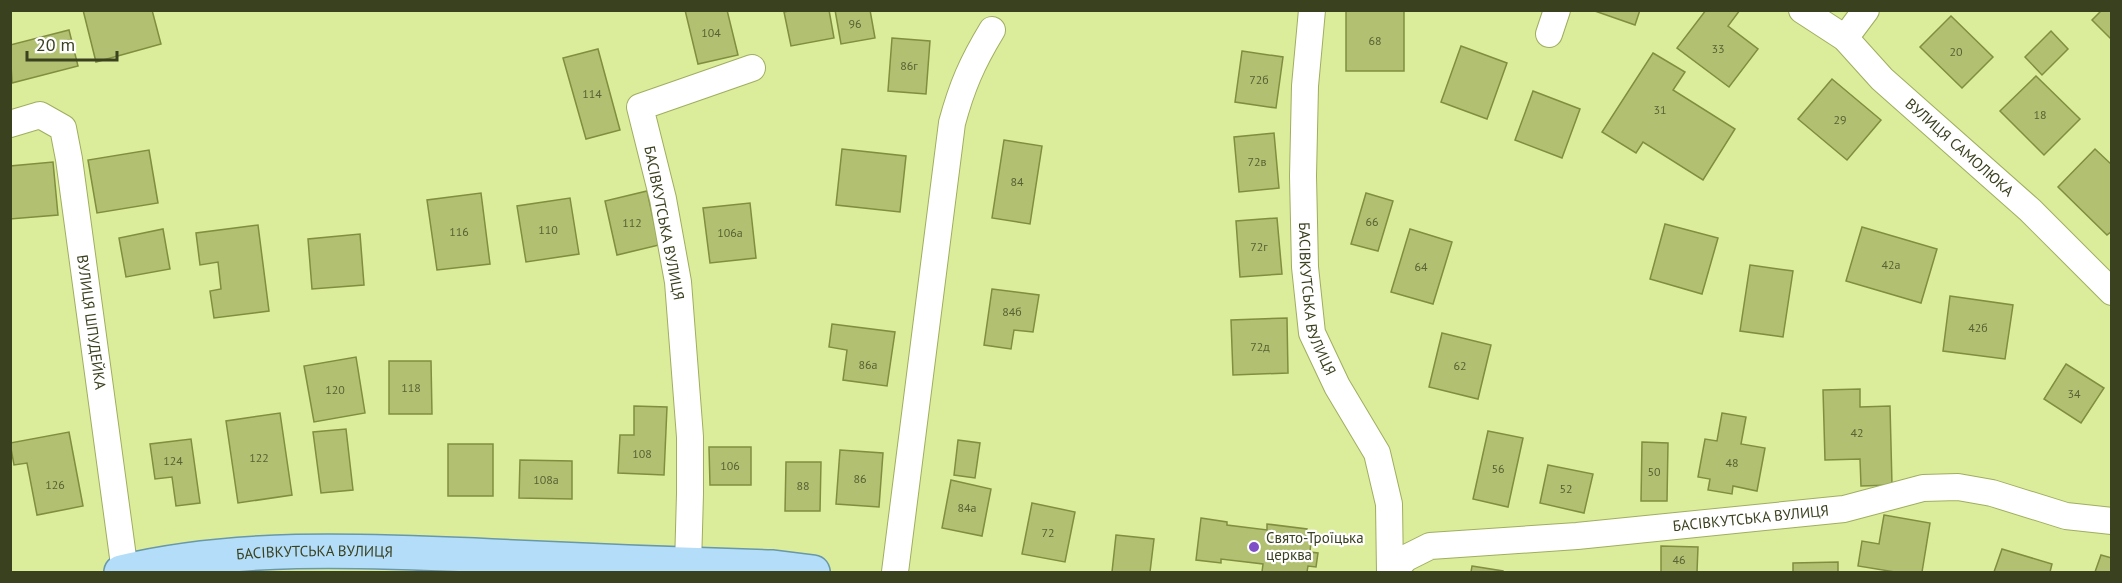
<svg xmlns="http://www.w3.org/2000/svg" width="2122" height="583" font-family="'PT Sans',sans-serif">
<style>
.building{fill:#b1c171;stroke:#808e3f;stroke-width:1.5}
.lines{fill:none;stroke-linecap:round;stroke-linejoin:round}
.minor-casing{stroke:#9fae5f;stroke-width:28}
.primary-casing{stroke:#6898a9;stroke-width:36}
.minor{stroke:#fff;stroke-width:26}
.primary{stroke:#b3ddf8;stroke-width:33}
.poi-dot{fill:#7e4fc7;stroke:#fff;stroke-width:2}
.labels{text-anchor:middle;stroke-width:4.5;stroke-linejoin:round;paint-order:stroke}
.number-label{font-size:12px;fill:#586134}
.street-label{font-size:15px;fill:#3a411f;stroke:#fff}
.poi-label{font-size:15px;fill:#3a411f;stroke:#fff;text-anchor:start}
</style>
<rect width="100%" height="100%" fill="#dbec9a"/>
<g class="building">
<polygon points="83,10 152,10 161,44 96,62"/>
<polygon points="685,10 727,10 738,55 698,64"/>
<polygon points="793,10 829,10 834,38 791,46 784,12"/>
<polygon points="835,10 870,10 875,38 841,44"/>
<rect x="1346" y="10" width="58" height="61"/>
<polygon points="1592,10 1640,10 1635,25"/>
<polygon points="1706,10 1740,10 1728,26 1758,49 1729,87 1677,48"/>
<polygon points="2102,10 2112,10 2112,40 2092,20"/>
<polygon points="1951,16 1993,57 1962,88 1920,47"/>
<polygon points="69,30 78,66 12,83 10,45"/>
<polygon points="2051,31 2068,49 2042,75 2025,57"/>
<polygon points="892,38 930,41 926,94 888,91"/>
<polygon points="1461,46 1507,63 1487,119 1441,102"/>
<polygon points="598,49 620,130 586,139 563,58"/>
<polygon points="1242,51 1283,57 1276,108 1235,102"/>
<polygon points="1653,53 1685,72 1673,90 1735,129 1703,180 1643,142 1636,153 1602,132"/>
<polygon points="2036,76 2080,119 2044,155 2000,111"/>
<polygon points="1832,79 1881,120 1847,160 1798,119"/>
<polygon points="1533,91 1580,109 1562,158 1515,140"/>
<polygon points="1274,133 1279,188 1239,192 1234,137"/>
<polygon points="1004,140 1042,146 1030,224 992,218"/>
<polygon points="842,149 906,156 900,212 836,205"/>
<polygon points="2095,149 2112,165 2112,231 2107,235 2058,187"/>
<polygon points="149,150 158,203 97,213 88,160"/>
<polygon points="53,162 58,215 10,219 10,166"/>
<polygon points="647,191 659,245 617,255 605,201"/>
<polygon points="481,193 490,264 437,270 427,200"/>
<polygon points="1366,193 1393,201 1378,251 1351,244"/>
<polygon points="570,198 579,254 526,262 517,206"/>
<polygon points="750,203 756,258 710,263 703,208"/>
<polygon points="1277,218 1282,274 1240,277 1236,221"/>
<polygon points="1665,224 1718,238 1702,294 1650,279"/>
<polygon points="258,225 269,311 214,318 210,291 221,289 218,262 200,265 196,233"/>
<polygon points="1862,227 1937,249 1921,303 1846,281"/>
<polygon points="163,229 170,269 126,277 119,238"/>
<polygon points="1410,229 1452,242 1433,304 1391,292"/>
<polygon points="360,234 364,285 312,289 308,239"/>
<polygon points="1750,265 1793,271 1783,337 1740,331"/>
<polygon points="992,289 1039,295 1033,332 1014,330 1011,349 984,345"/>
<polygon points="1950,296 2013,305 2005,359 1943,351"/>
<polygon points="1287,318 1288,373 1233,375 1231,320"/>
<polygon points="832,324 895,332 887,386 843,380 847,350 829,347"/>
<polygon points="1442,333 1491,345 1478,399 1429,387"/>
<polygon points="356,357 365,413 314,422 304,366"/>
<polygon points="389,361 431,361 432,414 389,414"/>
<polygon points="2066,364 2104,388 2081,423 2044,399"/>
<polygon points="1860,389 1860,407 1890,406 1892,485 1861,486 1860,459 1825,460 1823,390"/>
<polygon points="634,406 667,407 664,475 618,473 620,435 634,435"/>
<polygon points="280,413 292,495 238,503 226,421"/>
<polygon points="1722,413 1746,417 1741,444 1765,448 1757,491 1733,486 1732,494 1708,490 1710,479 1698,477 1705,439 1717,441"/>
<polygon points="346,429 353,490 321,493 313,432"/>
<polygon points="1488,431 1523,438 1508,507 1473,499"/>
<polygon points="69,432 83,506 37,515 27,463 14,465 10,443"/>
<polygon points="191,439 200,503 176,506 172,477 155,479 150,444"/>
<polygon points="958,440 980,443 975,478 954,475"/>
<polygon points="1642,442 1668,443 1667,501 1641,501"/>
<rect x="448" y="444" width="45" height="52"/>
<polygon points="709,447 751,447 751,485 710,485"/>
<polygon points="840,450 883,453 879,507 836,504"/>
<polygon points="520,460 572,461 572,499 519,498"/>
<polygon points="786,462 821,462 820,511 785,511"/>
<polygon points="1548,465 1593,474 1584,513 1540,503"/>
<polygon points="951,480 991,489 982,536 942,528"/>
<polygon points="1032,503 1075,512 1065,562 1022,554"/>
<polygon points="1884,515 1930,523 1922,572 1895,572 1858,566 1862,541 1879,544"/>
<polygon points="1201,518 1227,522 1227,525 1267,530 1267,524 1307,529 1305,541 1311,541 1310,552 1318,553 1316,567 1308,566 1307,572 1262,572 1263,564 1221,559 1221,563 1196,560"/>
<polygon points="1116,535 1154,539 1150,572 1112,572"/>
<polygon points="1661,546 1698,547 1697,572 1661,572"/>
<polygon points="2002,549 2052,564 2050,572 1994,572"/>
<polygon points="2101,555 2112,558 2112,572 2095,572"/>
<polygon points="1838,562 1838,572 1793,572 1793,563"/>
<polygon points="1472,566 1503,571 1503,572 1471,572"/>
</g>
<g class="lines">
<defs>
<g id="minor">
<path id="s1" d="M1312,10L1305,86L1303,176L1305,267L1312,333L1337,386L1377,453L1389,504L1390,572"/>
<path id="s2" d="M1802,10L1845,38L1882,79L2030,210L2112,292"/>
<polyline points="1549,34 1557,10"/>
<polyline points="1845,38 1866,10"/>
<path id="s3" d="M10,124L40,115L63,128L69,159L125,572"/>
<polyline points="688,565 690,494 690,437 678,282 663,199 640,107 752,68"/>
<path d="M895,572L952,123C962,86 972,63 992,30"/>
<path id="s4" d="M1393,572L1406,558L1430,546L1577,536L1844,509L1923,488L1958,487L1992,493L2066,516L2112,521"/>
</g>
<g id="primary">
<path id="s5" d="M121,572C233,545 359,550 474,555C573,560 673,564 773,567L813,572"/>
</g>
</defs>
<use href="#minor" class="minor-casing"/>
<use href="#primary" class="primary-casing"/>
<use href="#minor" class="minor"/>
<use href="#primary" class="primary"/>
</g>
<circle class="poi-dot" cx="1254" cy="547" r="6"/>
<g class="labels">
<g class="number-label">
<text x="855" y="28">96</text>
<text x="711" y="37">104</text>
<text x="1375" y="45">68</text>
<text x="1718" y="53">33</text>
<text x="1956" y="56">20</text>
<text x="909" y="70">86г</text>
<text x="1259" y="84">72б</text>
<text x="592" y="98">114</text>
<text x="1660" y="114">31</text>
<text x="2040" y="119">18</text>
<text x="1840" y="124">29</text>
<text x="1257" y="166">72в</text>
<text x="1017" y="186">84</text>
<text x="1372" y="226">66</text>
<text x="632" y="227">112</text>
<text x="548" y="234">110</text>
<text x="459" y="236">116</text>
<text x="730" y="237">106а</text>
<text x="1259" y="251">72г</text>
<text x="1891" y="269">42а</text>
<text x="1421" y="271">64</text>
<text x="1012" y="316">84б</text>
<text x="1978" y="332">42б</text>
<text x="1260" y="351">72д</text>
<text x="868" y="369">86а</text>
<text x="1460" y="370">62</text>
<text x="411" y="392">118</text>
<text x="335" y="394">120</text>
<text x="2074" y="398">34</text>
<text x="1857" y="437">42</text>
<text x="642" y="458">108</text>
<text x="259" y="462">122</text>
<text x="173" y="465">124</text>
<text x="1732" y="467">48</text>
<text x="730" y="470">106</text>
<text x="1498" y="473">56</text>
<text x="1654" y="476">50</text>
<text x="860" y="483">86</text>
<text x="546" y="484">108а</text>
<text x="55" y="489">126</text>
<text x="803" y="490">88</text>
<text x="1566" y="493">52</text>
<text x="967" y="512">84а</text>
<text x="1048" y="537">72</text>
<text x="1679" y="564">46</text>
</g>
<g class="street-label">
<text dy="5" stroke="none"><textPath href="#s2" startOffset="210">ВУЛИЦЯ САМОЛЮКА</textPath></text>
<text transform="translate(664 223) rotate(79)" y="5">БАСІВКУТСЬКА ВУЛИЦЯ</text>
<text dy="5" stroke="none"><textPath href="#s1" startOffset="291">БАСІВКУТСЬКА ВУЛИЦЯ</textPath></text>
<text dy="5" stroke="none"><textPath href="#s3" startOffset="254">ВУЛИЦЯ ШПУДЕЙКА</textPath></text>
<text dy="5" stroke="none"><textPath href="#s4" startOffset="368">БАСІВКУТСЬКА ВУЛИЦЯ</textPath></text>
<text dy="5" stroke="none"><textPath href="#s5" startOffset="195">БАСІВКУТСЬКА ВУЛИЦЯ</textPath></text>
</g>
<g class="poi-label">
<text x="1266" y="543">Свято-Троїцька<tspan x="1266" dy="17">церква</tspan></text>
</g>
</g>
<rect width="2122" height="583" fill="none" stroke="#3a411f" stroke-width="24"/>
<path d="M27 51v9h90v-9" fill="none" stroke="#3a411f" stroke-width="3"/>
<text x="36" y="51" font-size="18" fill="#3a411f" stroke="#ffffff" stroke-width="4.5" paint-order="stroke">20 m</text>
</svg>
